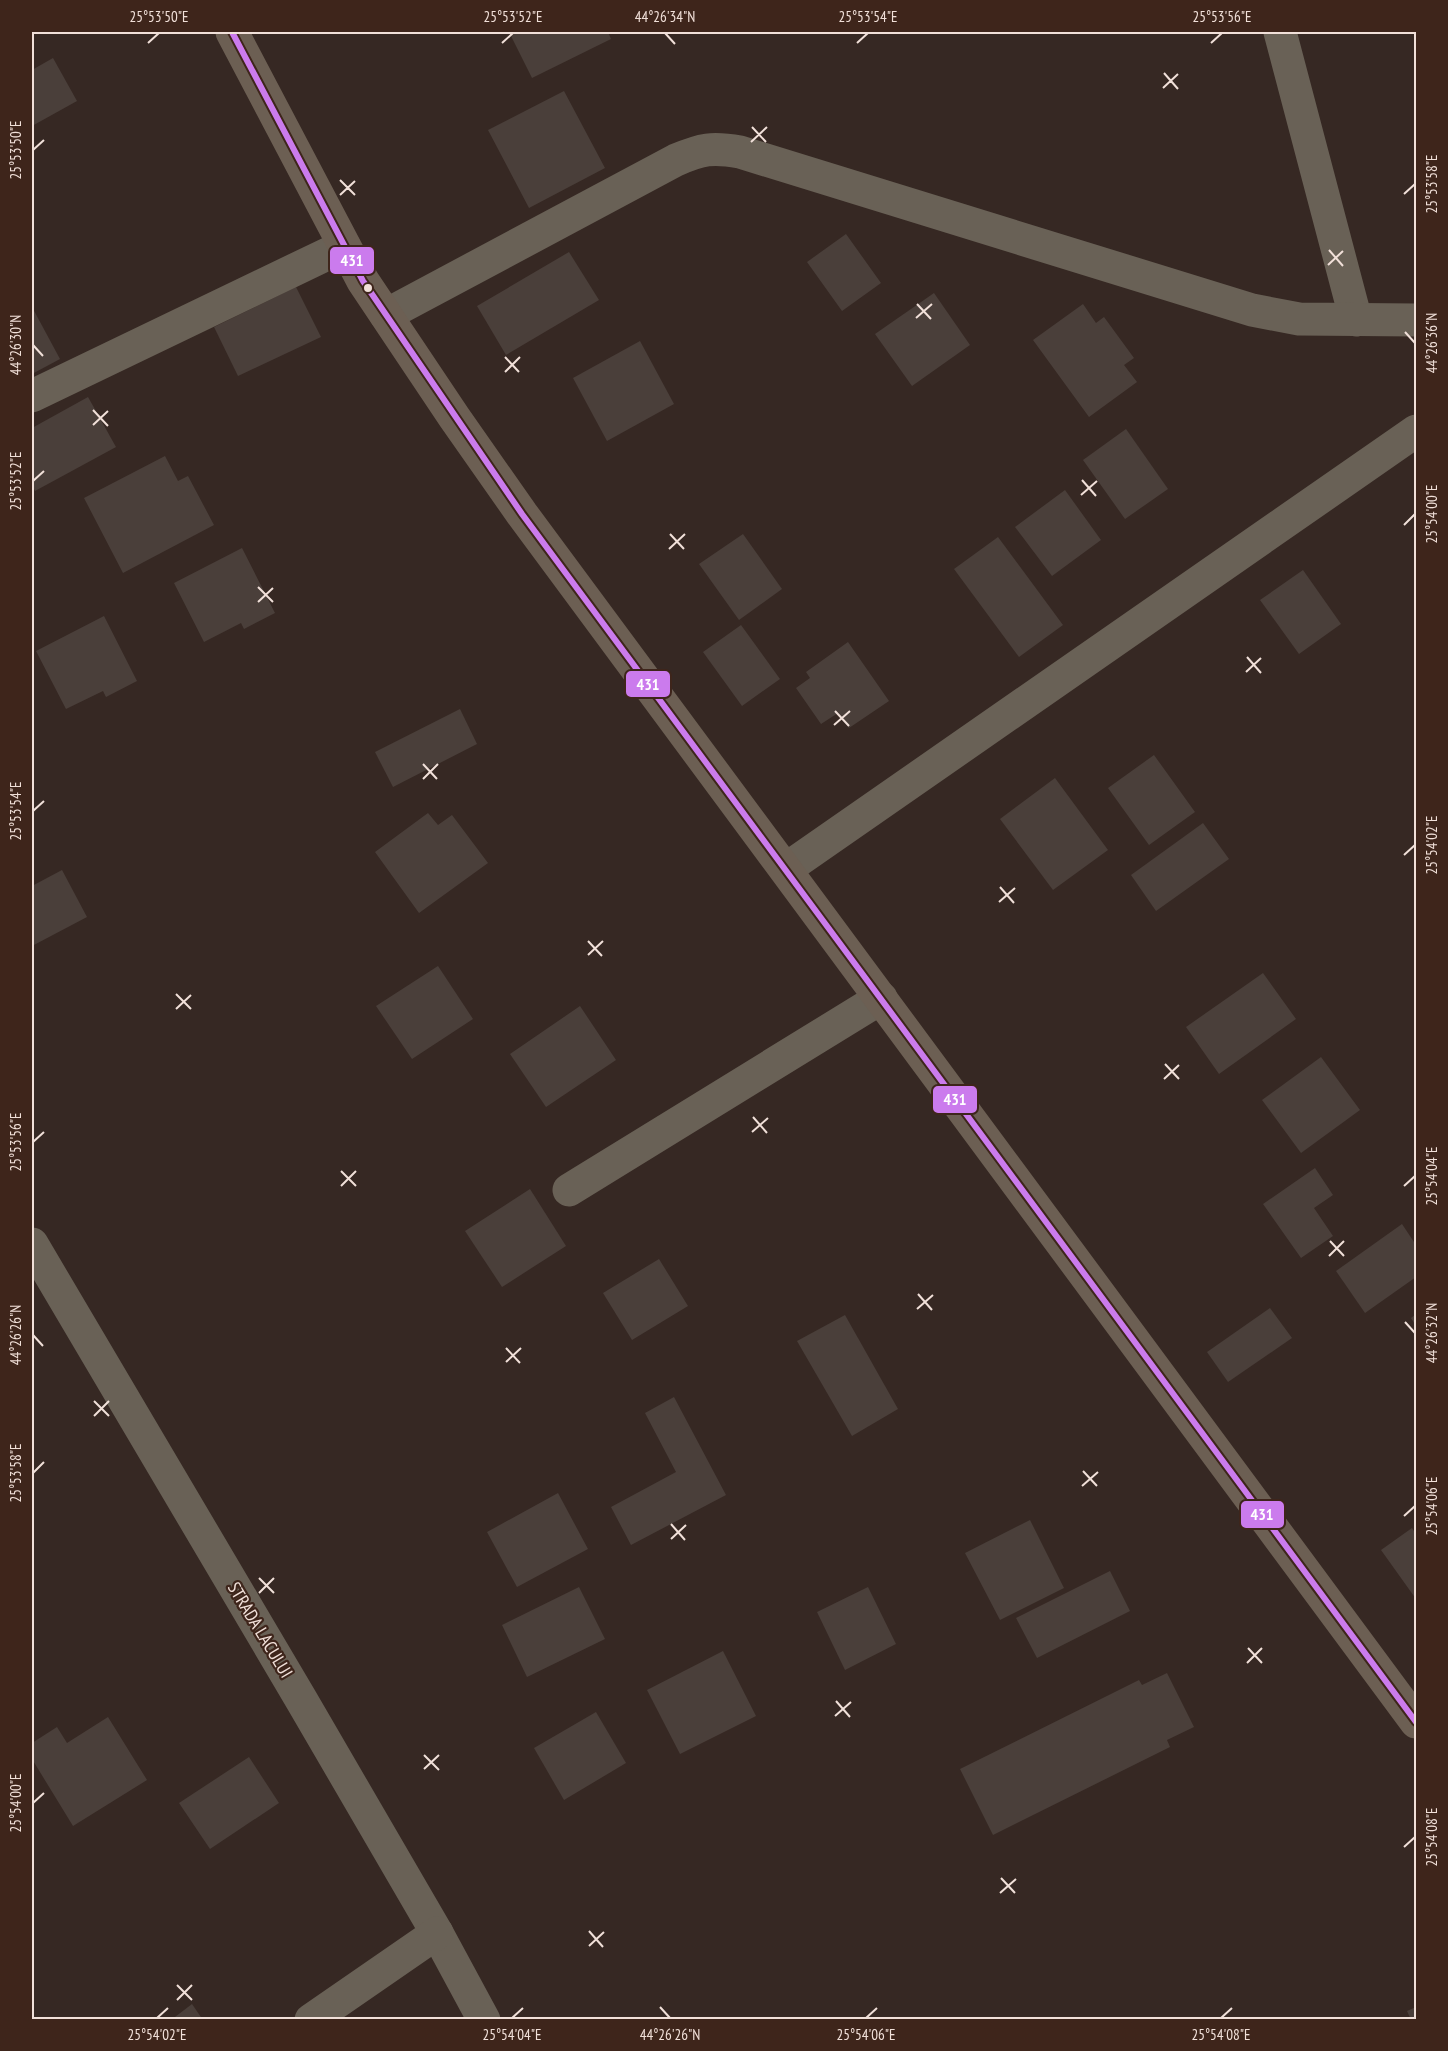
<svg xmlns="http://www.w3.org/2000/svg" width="1448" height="2051" font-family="'PT Sans Narrow',sans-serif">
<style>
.building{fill:#4a3f3a}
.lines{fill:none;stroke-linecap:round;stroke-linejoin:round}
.minor{stroke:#696156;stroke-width:33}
.major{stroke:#6c5f53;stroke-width:33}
.bus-1-casing{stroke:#3e251b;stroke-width:10}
.bus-1{stroke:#cb7bed;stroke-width:6}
.ticks{fill:none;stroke:#f1e0d9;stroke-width:2}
.bus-dot{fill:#f1e0d9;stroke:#3e251b;stroke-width:2}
.labels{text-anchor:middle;stroke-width:4.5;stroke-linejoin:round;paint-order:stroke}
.street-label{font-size:18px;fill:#f1e0d9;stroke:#3e251b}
.line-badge{stroke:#3e251b;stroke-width:2}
.badge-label{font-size:16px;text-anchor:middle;font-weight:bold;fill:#fff}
.neatline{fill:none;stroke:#f1e0d9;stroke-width:2}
.ticks-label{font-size:15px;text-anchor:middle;fill:#f1e0d9}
</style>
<rect width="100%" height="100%" fill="#362823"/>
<g class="building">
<polygon points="509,32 608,32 611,39 532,78"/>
<polygon points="53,58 77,101 32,126 32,70"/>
<polygon points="564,91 605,168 529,208 488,130"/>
<polygon points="846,234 881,283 842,311 807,262"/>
<polygon points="569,252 599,300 506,355 477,306"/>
<polygon points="296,287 321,337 238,376 214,327"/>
<polygon points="934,293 970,345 912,386 875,334"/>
<polygon points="1083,304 1096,323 1104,317 1134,358 1124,365 1137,382 1089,417 1033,340"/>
<polygon points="32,307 60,359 32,374"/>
<polygon points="640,341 674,404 607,441 573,378"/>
<polygon points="88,397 116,447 35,491 32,485 32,428"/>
<polygon points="1126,429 1168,489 1125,519 1083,460"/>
<polygon points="165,456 178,481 188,476 214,525 123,573 84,498"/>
<polygon points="1065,490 1101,540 1052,576 1015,527"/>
<polygon points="743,534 782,589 739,620 699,564"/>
<polygon points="998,537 1063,625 1019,657 954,569"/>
<polygon points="242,548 275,613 244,629 241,623 204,642 174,583"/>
<polygon points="1303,570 1341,624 1299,654 1260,600"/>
<polygon points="104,616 137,681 106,697 103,691 66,709 36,651"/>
<polygon points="741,625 780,679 742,706 703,652"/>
<polygon points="848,642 889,701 849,728 838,713 821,724 796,688 810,678 806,672"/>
<polygon points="460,709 477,744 393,787 375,752"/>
<polygon points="1154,755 1195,812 1149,845 1108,788"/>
<polygon points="1055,778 1108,850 1053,890 1000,819"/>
<polygon points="428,813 438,825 452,815 488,863 419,913 375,852"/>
<polygon points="1203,823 1229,859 1156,911 1131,875"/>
<polygon points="62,870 87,917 32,946 32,886"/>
<polygon points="438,966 473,1019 412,1059 376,1006"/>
<polygon points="1263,973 1296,1019 1219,1074 1186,1027"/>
<polygon points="580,1006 616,1060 546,1107 510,1054"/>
<polygon points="1321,1057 1360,1110 1301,1153 1262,1100"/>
<polygon points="1315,1168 1333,1195 1314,1208 1333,1236 1301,1258 1263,1204"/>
<polygon points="530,1189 566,1246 502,1287 465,1231"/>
<polygon points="1402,1224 1416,1245 1416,1277 1365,1313 1336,1271"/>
<polygon points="659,1259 688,1306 632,1340 603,1293"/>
<polygon points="1270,1308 1292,1338 1228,1382 1207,1352"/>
<polygon points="1416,1314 1416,1326 1411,1318"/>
<polygon points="845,1315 898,1409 852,1436 797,1341"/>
<polygon points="674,1397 726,1495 631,1545 611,1507 676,1472 645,1413"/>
<polygon points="558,1493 588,1549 517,1587 487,1532"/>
<polygon points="1030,1520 1064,1588 1000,1620 965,1553"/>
<polygon points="1412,1528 1416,1534 1416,1599 1381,1550"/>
<polygon points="1110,1571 1130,1611 1037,1658 1016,1618"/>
<polygon points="579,1587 605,1639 527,1677 502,1625"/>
<polygon points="868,1587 896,1644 845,1670 817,1612"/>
<polygon points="723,1651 756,1716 680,1754 647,1690"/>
<polygon points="1167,1673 1194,1727 1167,1740 1170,1747 993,1835 960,1769 1139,1680 1142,1685"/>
<polygon points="596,1712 626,1763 564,1800 534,1748"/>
<polygon points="108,1717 147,1780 73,1826 32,1759 32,1743 57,1727 67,1743"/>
<polygon points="249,1757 279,1803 210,1849 179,1803"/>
<polygon points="192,2004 203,2020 171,2020"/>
<polygon points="1416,2007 1416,2020 1411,2020 1407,2011"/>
</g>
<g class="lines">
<g class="minor">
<polyline points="1280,32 1356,320"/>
<path d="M386,315L676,160C702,149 712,147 740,152L1252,310L1299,319L1416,320"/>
<polyline points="32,396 344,246"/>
<polyline points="786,869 1416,431"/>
<polyline points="569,1190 881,998"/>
<polyline points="32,1244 302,1701 437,1933 484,2020"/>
<polyline points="311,2020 437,1933"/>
</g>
<polyline class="major" points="232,32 363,281 454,417 522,514 1416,1722"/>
<defs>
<polyline id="bus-1" points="232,32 363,281 522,514 1416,1722"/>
</defs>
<use href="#bus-1" class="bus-1-casing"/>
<use href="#bus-1" class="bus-1"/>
</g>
<path class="ticks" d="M665,33L675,44M148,43L159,33M502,43L513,33M857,43L868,33M1211,43L1222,33M1164,73L1178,89M1163,88L1178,74M752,127L766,142M751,142L767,127M33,150L44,140M340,180L355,195M1404,194L1415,184M340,195L355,181M1329,250L1343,266M1328,265L1343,251M917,304L931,319M916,318L932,304M1405,332L1415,343M33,345L43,356M505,357L519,372M505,372L520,357M93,410L108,426M93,425L108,411M1082,480L1096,496M33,481L44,471M1081,495L1097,481M1404,525L1415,514M670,534L684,549M669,549L685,534M258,587L273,602M258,602L273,588M1247,657L1261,673M1246,672L1261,658M835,711L849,726M834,725L850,711M423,764L437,779M423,779L438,764M33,811L44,801M1404,855L1415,845M1000,887L1014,903M999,902L1015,888M588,941L602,956M588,955L603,941M176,994L191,1009M176,1009L191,995M1165,1064L1179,1079M1164,1079L1179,1065M753,1117L767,1133M752,1132L768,1118M33,1142L44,1132M341,1171L356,1186M341,1186L356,1171M1404,1186L1415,1176M1330,1241L1344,1256M1329,1256L1344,1241M918,1294L932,1310M917,1309L933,1295M1405,1322L1415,1333M33,1335L43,1346M506,1348L520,1363M506,1362L521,1348M94,1401L109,1416M94,1416L109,1401M1083,1471L1097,1486M33,1473L44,1462M1082,1486L1098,1472M1404,1516L1415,1506M671,1524L685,1540M671,1539L686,1525M259,1578L274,1593M259,1593L274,1578M1248,1648L1262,1663M1247,1663L1262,1648M836,1701L850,1717M835,1716L851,1702M424,1755L439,1770M424,1769L439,1755M33,1803L44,1793M1404,1847L1415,1837M1001,1878L1015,1893M1000,1893L1016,1879M589,1931L603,1947M589,1946L604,1932M177,1985L192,2000M177,2000L192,1985M660,2007L670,2018M157,2018L168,2008M512,2018L523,2008M866,2018L877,2008M1221,2018L1232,2008"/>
<circle class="bus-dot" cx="368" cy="288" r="5"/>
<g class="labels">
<g class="street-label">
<text transform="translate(260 1630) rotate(59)" y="6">STRADA LACULUI</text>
</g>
</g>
<g class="line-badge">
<rect x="329" y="246" width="46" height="29" rx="6" fill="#cb7bed"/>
<rect x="625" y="670" width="46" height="28" rx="6" fill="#cb7bed"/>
<rect x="932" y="1085" width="46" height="29" rx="6" fill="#cb7bed"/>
<rect x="1240" y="1500" width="45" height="29" rx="6" fill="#cb7bed"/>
</g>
<g class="badge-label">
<text x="352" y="266">431</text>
<text x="648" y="690">431</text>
<text x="955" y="1105">431</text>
<text x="1262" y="1520">431</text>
</g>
<rect width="1448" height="2051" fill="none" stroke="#3e251b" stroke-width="66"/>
<rect x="33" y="33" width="1382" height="1985" class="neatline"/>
<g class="ticks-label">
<text x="159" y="22">25°53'50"E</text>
<text x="513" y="22">25°53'52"E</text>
<text x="665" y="22">44°26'34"N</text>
<text x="868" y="22">25°53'54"E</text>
<text x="1222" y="22">25°53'56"E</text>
<text transform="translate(16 150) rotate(-90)" y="5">25°53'50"E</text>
<text transform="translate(1432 184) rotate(-90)" y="5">25°53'58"E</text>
<text transform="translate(1432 343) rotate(-90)" y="5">44°26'36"N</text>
<text transform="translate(16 345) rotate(-90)" y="5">44°26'30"N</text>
<text transform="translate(16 481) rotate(-90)" y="5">25°53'52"E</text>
<text transform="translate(1432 514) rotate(-90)" y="5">25°54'00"E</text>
<text transform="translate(16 811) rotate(-90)" y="5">25°53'54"E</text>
<text transform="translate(1432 845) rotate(-90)" y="5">25°54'02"E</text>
<text transform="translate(16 1142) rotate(-90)" y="5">25°53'56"E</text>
<text transform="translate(1432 1176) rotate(-90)" y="5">25°54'04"E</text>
<text transform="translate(1432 1333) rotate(-90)" y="5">44°26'32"N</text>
<text transform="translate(16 1335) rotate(-90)" y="5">44°26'26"N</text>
<text transform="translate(16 1473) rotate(-90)" y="5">25°53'58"E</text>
<text transform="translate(1432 1506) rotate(-90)" y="5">25°54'06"E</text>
<text transform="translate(16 1803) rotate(-90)" y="5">25°54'00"E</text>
<text transform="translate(1432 1837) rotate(-90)" y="5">25°54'08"E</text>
<text x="157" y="2040">25°54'02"E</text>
<text x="512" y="2040">25°54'04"E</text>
<text x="670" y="2040">44°26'26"N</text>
<text x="866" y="2040">25°54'06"E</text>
<text x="1221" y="2040">25°54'08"E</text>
</g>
</svg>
